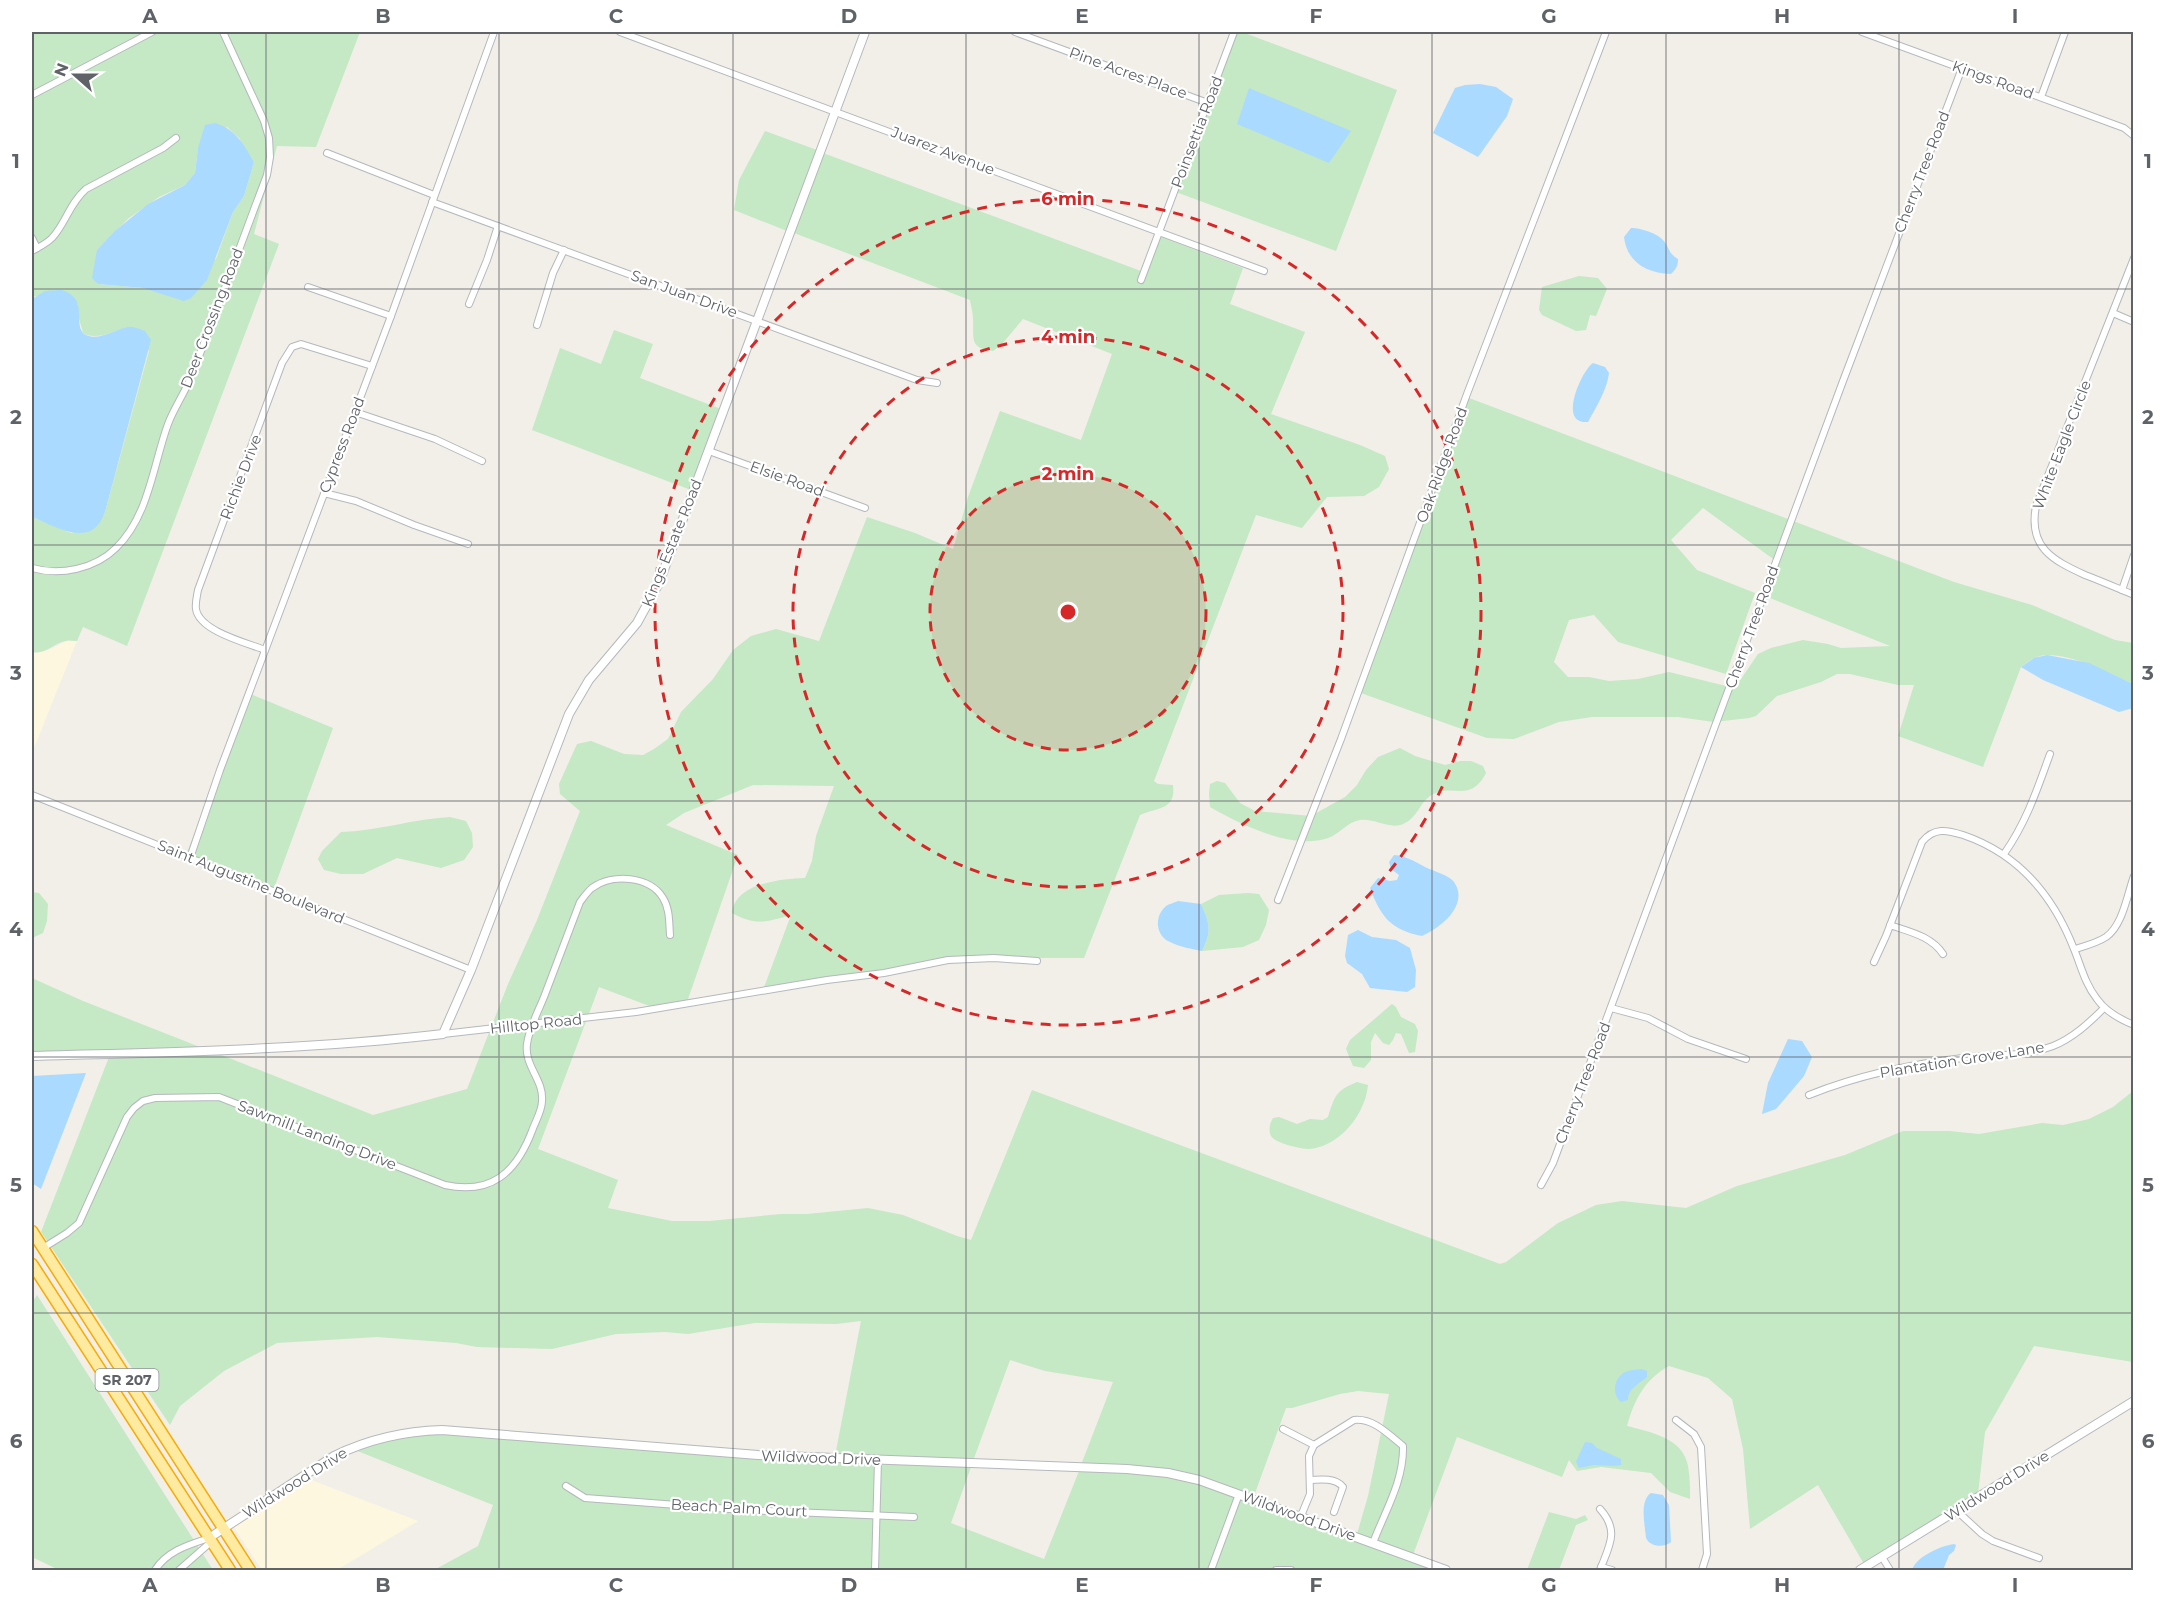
<svg xmlns="http://www.w3.org/2000/svg" width="2165" height="1602" font-family="Montserrat,sans-serif">
<style>
.commercial{fill:#fef7e0}
.green{fill:#c5e8c5;fill-rule:evenodd}
.water{fill:#aadaff}
.lines{fill:none;stroke-linecap:round;stroke-linejoin:round}
.minor-casing{stroke:#b5b8bc;stroke-width:8}
.tertiary-casing{stroke:#b5b8bc;stroke-width:10}
.trunk-casing{stroke:#f9ab00;stroke-width:13}
.minor{stroke:#fff;stroke-width:6}
.tertiary{stroke:#fff;stroke-width:8}
.trunk{stroke:#feeaa1;stroke-width:10}
.grid{fill:none;stroke:#5f6368;stroke-width:1.5;stroke-opacity:0.55}
.ring{fill:none;stroke:#d62828;stroke-width:3;stroke-dasharray:10 8}
.labels{text-anchor:middle;stroke-width:4.5;stroke-linejoin:round;paint-order:stroke}
.shield{fill:#fff;stroke:#8f9295;stroke-width:1.5}
.shield-label{font-size:14px;font-weight:bold;fill:#5f6368}
.street-label{font-size:15px;fill:#5f6368;stroke:#fff}
.centre{fill:#d62828;stroke:#fff;stroke-width:3}
.ring-label{font-size:18px;text-anchor:middle;font-weight:bold;fill:#d62828;stroke:#fff;stroke-width:4.5;stroke-linejoin:round;paint-order:stroke}
.neatline{fill:none;stroke:#5f6368;stroke-width:2}
.grid-label{font-size:20px;text-anchor:middle;font-weight:bold;fill:#5f6368}
</style>
<rect width="100%" height="100%" fill="#f1efe8"/>
<g class="commercial">
<polygon points="66,641 77,641 32,753 32,652 37,653 51,649"/>
<polygon points="306,1478 418,1521 337,1570 262,1570 233,1526"/>
</g>
<g class="green">
<path d="M32,32H360L316,147L277,146L254,234L279,244L127,646L83,627L77,641C73,641 69,640 66,641C53,643 46,655 32,652V517L71,533L98,525L105,512L149,351L127,327C115,331 95,341 83,333L78,315V304L35,296L32,299ZM227,127L239,138L254,162L244,196L233,212L216,259L150,290L143,288L98,284L97,250L129,218L159,197L185,185L195,173L198,148Z"/>
<polygon points="1235,32 1242,32 1397,90 1336,251 1173,191"/>
<polygon points="765,131 817,150 787,231 734,210 739,180"/>
<path d="M823,153L1141,271L1156,235L1243,268L1230,304L1305,332L1271,414L1360,445L1385,456L1389,469L1379,487L1364,496L1327,497L1302,528L1256,515L1154,781L1158,784L1173,785C1176,810 1159,807 1140,815L1084,958H958L763,990L791,915C766,922 756,926 732,913C735,883 781,879 805,878L812,861L816,836L834,786L753,785L684,813L666,825L738,855L687,1002L652,1007L599,987L538,1149L618,1180L608,1208L672,1221H709L781,1214H807L868,1208L903,1215L957,1236L971,1240L1032,1090L1500,1264L1506,1262L1558,1223L1596,1205L1622,1201L1686,1208L1737,1186L1845,1155L1903,1131H1949L1979,1134L2042,1123L2063,1125L2089,1119L2113,1107L2133,1091V1362L2034,1346L1985,1432L1978,1494L1864,1564L1818,1485L1750,1529L1743,1449L1732,1399L1708,1378L1669,1366C1645,1379 1634,1400 1627,1426C1649,1432 1683,1437 1688,1466C1690,1477 1690,1488 1690,1499L1670,1492L1651,1473L1601,1467L1577,1471L1569,1460L1562,1477L1457,1437L1413,1555L1357,1534L1368,1496L1389,1394L1358,1391L1340,1394L1292,1408H1286L1254,1496L1208,1479L1168,1470L1081,1465L1113,1382L1045,1371L1010,1360L973,1461L835,1456L861,1321L836,1324L755,1323L688,1334L665,1332L616,1334L552,1349L477,1347L456,1343L377,1337L277,1343L224,1371L180,1406L170,1425L41,1232L109,1057L219,1054L373,1115L467,1089L508,984L537,920L580,811L560,794L559,784L577,744L591,741L624,754L643,755L654,749L668,739L681,712L713,679L733,650L751,636L776,629L819,641L867,517L915,533L953,549L968,497L1000,411L1081,440L1112,354L1023,319L1002,344L993,351C969,348 974,339 973,319C973,313 971,306 970,300L794,233Z"/>
<polygon points="1579,276 1598,278 1607,289 1596,316 1590,315 1586,330 1576,331 1542,315 1539,310 1542,287"/>
<polygon points="614,330 653,344 640,378 721,409 691,490 532,430 560,348 601,364"/>
<path d="M1469,398L1954,582L2032,605L2115,640L2133,643V684C2109,673 2075,655 2047,655C2037,655 2029,661 2021,667L1983,767L1898,736L1914,685H1898L1850,674H1837L1821,682L1777,696L1756,716L1749,718L1714,722L1678,717H1592L1559,722L1514,739L1487,738L1358,692ZM1703,508L1776,561L1770,598L1890,646L1841,648L1828,644L1803,640L1771,648L1758,654L1741,679L1726,686L1669,672L1638,679L1609,681L1589,677H1568L1554,662L1569,620L1594,615L1618,642L1726,674L1755,593L1697,570L1671,540Z"/>
<polygon points="248,693 333,728 273,891 186,855"/>
<path d="M1400,748L1415,756L1445,765L1460,761H1471L1483,766L1486,773C1469,805 1453,781 1430,796C1420,803 1417,817 1405,823C1392,831 1375,818 1360,820C1347,822 1340,834 1328,838C1291,850 1242,825 1210,807L1209,794L1210,784L1217,781L1225,783L1240,803L1255,811L1311,816L1345,797L1357,785L1366,770L1378,757Z"/>
<path d="M450,817L466,821L472,833L473,847L464,860L441,868L397,858L363,874H341L324,870L318,859L322,851L341,832C378,831 413,819 450,817Z"/>
<polygon points="32,892 39,893 48,904 47,921 43,933 32,938"/>
<path d="M1248,893L1259,894L1269,910L1266,925L1259,940L1243,947L1202,951C1212,932 1210,923 1201,904L1219,895Z"/>
<polygon points="32,978 83,1001 205,1049 32,1053"/>
<polygon points="1392,1004 1396,1007 1401,1017 1415,1024 1418,1031 1415,1052 1409,1053 1401,1034 1396,1033 1393,1040 1389,1045 1383,1043 1375,1033 1371,1042 1371,1060 1364,1068 1353,1066 1346,1049 1350,1040"/>
<path d="M1357,1082L1368,1085C1366,1108 1349,1134 1327,1144C1323,1146 1314,1149 1309,1149C1302,1149 1274,1143 1271,1136C1268,1130 1270,1123 1273,1118L1279,1117L1297,1124L1310,1119L1323,1120L1328,1117C1335,1096 1335,1091 1357,1082Z"/>
<polygon points="37,1295 213,1570 59,1570 32,1557 32,1303"/>
<polygon points="442,1433 758,1458 971,1467 951,1523 1044,1559 1079,1471 1148,1473 1187,1479 1415,1562 1430,1570 434,1570 478,1546 493,1505 355,1450 398,1437"/>
<polygon points="1549,1512 1576,1519 1585,1515 1588,1520 1576,1525 1559,1570 1527,1570"/>
</g>
<g class="water">
<polygon points="1480,84 1496,87 1513,99 1507,116 1478,157 1433,133 1455,88 1465,85"/>
<polygon points="1249,88 1351,131 1329,163 1237,124"/>
<path d="M215,123C235,129 244,144 254,162L244,196L233,212L207,280L191,298L184,301L143,288L98,284L92,278L97,250L115,231L148,204L185,185L195,173L198,148L205,125Z"/>
<path d="M1631,228C1641,228 1661,234 1666,244C1670,251 1670,254 1678,259C1678,266 1676,269 1671,274C1646,273 1627,262 1624,237Z"/>
<path d="M61,290C91,298 71,327 86,335C98,341 115,330 127,327C133,326 139,329 145,331L151,340L105,512C103,516 101,522 98,525C82,544 50,524 32,517V299L45,291Z"/>
<path d="M1593,363L1605,367L1609,373C1607,390 1596,407 1588,422C1557,425 1582,370 1593,363Z"/>
<polygon points="2047,655 2089,663 2133,684 2133,708 2119,712 2043,680 2021,667 2034,658"/>
<path d="M1394,855C1406,856 1414,861 1425,867C1433,871 1449,875 1454,882C1470,905 1440,928 1422,936C1391,930 1381,917 1370,888L1378,878L1390,881L1397,880L1399,875L1391,869L1389,862Z"/>
<path d="M1178,901L1201,904C1210,923 1212,932 1202,951C1192,949 1180,947 1170,942C1156,936 1154,917 1165,907C1168,904 1174,903 1178,901Z"/>
<polygon points="1358,930 1372,937 1396,940 1410,948 1416,970 1415,987 1407,992 1370,988 1362,974 1347,963 1345,956 1348,935"/>
<polygon points="1788,1039 1802,1041 1812,1057 1804,1076 1776,1109 1762,1114 1768,1083"/>
<polygon points="86,1073 41,1189 32,1183 32,1076"/>
<path d="M1641,1369L1647,1371V1377C1639,1384 1628,1388 1628,1400L1621,1402C1613,1396 1613,1382 1621,1375C1626,1370 1634,1370 1641,1369Z"/>
<polygon points="1585,1442 1592,1443 1597,1448 1621,1459 1621,1465 1614,1466 1594,1465 1579,1468 1576,1462"/>
<path d="M1651,1493L1663,1495L1669,1505L1671,1542C1664,1548 1650,1547 1646,1538C1645,1525 1639,1501 1651,1493Z"/>
<path d="M1954,1544L1956,1545L1954,1551L1949,1555L1943,1570H1912C1916,1557 1940,1546 1954,1544Z"/>
</g>
<g class="lines">
<defs>
<g id="minor">
<polyline points="620,32 1264,271"/>
<polyline points="1015,32 1208,103"/>
<polyline points="1862,32 2124,128 2134,136"/>
<polyline points="32,95 152,32"/>
<polyline points="2041,97 2065,32"/>
<polyline points="327,153 434,195"/>
<polyline points="432,202 917,380 937,383"/>
<polyline points="32,238 37,248"/>
<path d="M32,251C39,247 46,244 52,238C66,223 69,204 86,189L163,148L176,138"/>
<path d="M2134,258L2036,506C2028,547 2052,560 2085,575C2101,581 2117,588 2134,595"/>
<polyline points="1141,280 1234,32"/>
<polyline points="308,287 391,316"/>
<polyline points="469,304 487,260 498,226"/>
<polyline points="2113,313 2134,322"/>
<polyline points="537,325 553,273 564,250"/>
<polyline points="355,412 435,439 482,461"/>
<polyline points="709,451 865,508"/>
<polyline points="324,493 356,501 414,525 468,544"/>
<path d="M32,568C60,576 95,569 116,548C149,516 153,465 168,424C174,408 184,394 190,379C217,312 241,243 267,175L270,157L269,138L264,121L223,32"/>
<polyline points="2122,590 2134,555"/>
<path d="M265,650C247,643 199,631 196,609C195,603 197,596 198,590L282,363L292,347L301,344L372,366"/>
<polyline points="32,795 471,970"/>
<path d="M2004,854C2026,823 2037,790 2050,754"/>
<polyline points="190,858 220,770 391,316 494,32"/>
<polyline points="1278,900 1341,739 1467,394 1606,32"/>
<path d="M1890,925C1910,932 1931,936 1943,954"/>
<path d="M2075,949C2085,946 2097,943 2106,937C2123,925 2127,895 2134,876"/>
<path d="M1874,962L1886,936L1922,842C1934,827 1947,830 1963,835C2019,854 2053,895 2074,949C2081,966 2085,984 2097,999C2106,1012 2119,1019 2134,1025"/>
<polyline points="1611,1008 1648,1018 1688,1039 1746,1059"/>
<polyline points="443,1034 636,1012 827,980 884,973 948,960 994,958 1037,961"/>
<path d="M1809,1095C1861,1074 1916,1063 1971,1057C1997,1055 2027,1056 2053,1046C2073,1038 2089,1023 2104,1008"/>
<polyline points="1541,1185 1553,1163 1843,381 1962,68"/>
<path d="M43,1248L67,1233L79,1223L127,1117L134,1108L143,1101L155,1098L219,1097L445,1185C491,1195 516,1173 532,1131C535,1122 542,1111 542,1101C544,1080 524,1066 527,1044C529,1028 538,1012 544,997C556,965 568,934 580,902C584,897 587,892 592,888C612,873 650,876 663,898C670,909 669,923 670,935"/>
<polyline points="1676,1420 1694,1434 1701,1447 1707,1554 1702,1570"/>
<polyline points="1283,1429 1314,1445"/>
<path d="M1314,1445L1354,1420C1374,1418 1389,1435 1403,1446C1404,1481 1385,1511 1373,1543"/>
<path d="M1310,1480C1321,1479 1336,1478 1343,1487L1334,1512"/>
<polyline points="566,1486 585,1498 743,1510 914,1517"/>
<path d="M1600,1509C1620,1531 1609,1546 1600,1570"/>
<polyline points="1957,1511 1982,1534 1993,1541 2039,1558"/>
<polyline points="1301,1516 1310,1494 1309,1456 1314,1445"/>
<polyline points="1882,1557 1890,1570"/>
<polyline points="1601,1567 1612,1570"/>
<path d="M155,1570C167,1551 188,1545 209,1538"/>
<polyline points="179,1570 211,1542"/>
<polyline points="875,1570 878,1460"/>
<polyline points="1211,1570 1239,1494"/>
<polyline points="1276,1570 1291,1570"/>
</g>
<g id="tertiary">
<path d="M32,1056C169,1052 306,1050 443,1034L471,970L569,714L589,680L637,623L659,583L865,32"/>
<path d="M209,1538L334,1456C369,1439 403,1431 442,1430L758,1455L1127,1469L1168,1473L1199,1480L1446,1570"/>
<polyline points="1860,1570 2134,1401"/>
</g>
<g id="trunk">
<polyline points="32,1231 250,1570"/>
<polyline points="32,1264 230,1570"/>
</g>
</defs>
<use href="#minor" class="minor-casing"/>
<use href="#tertiary" class="tertiary-casing"/>
<use href="#trunk" class="trunk-casing"/>
<use href="#minor" class="minor"/>
<use href="#tertiary" class="tertiary"/>
<use href="#trunk" class="trunk"/>
</g>
<path class="grid" d="M266,32V1570M499,32V1570M733,32V1570M966,32V1570M1199,32V1570M1432,32V1570M1666,32V1570M1899,32V1570M32,289H2134M32,545H2134M32,801H2134M32,1057H2134M32,1313H2134"/>
<circle cx="1068" cy="612" r="138" fill="#d62828" fill-opacity=".12"/>
<g class="ring">
<circle cx="1068" cy="612" r="138"/>
<circle cx="1068" cy="612" r="275"/>
<circle cx="1068" cy="612" r="413"/>
</g>
<g class="labels">
<rect class="shield" x="95.5" y="1369" width="63" height="22" rx="4.5"/>
<g class="shield-label">
<text x="127" y="1385">SR 207</text>
</g>
<g class="street-label">
<text transform="translate(1128 73) rotate(20)" y="5">Pine Acres Place</text>
<text transform="translate(1993 80) rotate(20)" y="5">Kings Road</text>
<text transform="translate(1197 132) rotate(-69)" y="5">Poinsettia Road</text>
<text transform="translate(943 151) rotate(21)" y="5">Juarez Avenue</text>
<text transform="translate(1922 172) rotate(-69)" y="5">Cherry Tree Road</text>
<text transform="translate(684 294) rotate(20)" y="5">San Juan Drive</text>
<text transform="translate(212 318) rotate(-69)" y="5">Deer Crossing Road</text>
<text transform="translate(342 445) rotate(-69)" y="5">Cypress Road</text>
<text transform="translate(2062 445) rotate(-69)" y="5">White Eagle Circle</text>
<text transform="translate(1442 465) rotate(-70)" y="5">Oak Ridge Road</text>
<text transform="translate(241 477) rotate(-69)" y="5">Richie Drive</text>
<text transform="translate(787 479) rotate(20)" y="5">Elsie Road</text>
<text transform="translate(672 543) rotate(-68)" y="5">Kings Estate Road</text>
<text transform="translate(1752 627) rotate(-70)" y="5">Cherry Tree Road</text>
<text transform="translate(251 882) rotate(22)" y="5">Saint Augustine Boulevard</text>
<text transform="translate(536 1024) rotate(-6)" y="5">Hilltop Road</text>
<text transform="translate(1962 1060) rotate(-9)" y="5">Plantation Grove Lane</text>
<text transform="translate(1583 1083) rotate(-69)" y="5">Cherry Tree Road</text>
<text transform="translate(317 1135) rotate(21)" y="5">Sawmill Landing Drive</text>
<text transform="translate(821 1458) rotate(2)" y="5">Wildwood Drive</text>
<text transform="translate(295 1483) rotate(-32)" y="5">Wildwood Drive</text>
<text transform="translate(1997 1486) rotate(-32)" y="5">Wildwood Drive</text>
<text transform="translate(739 1508) rotate(3)" y="5">Beach Palm Court</text>
<text transform="translate(1299 1516) rotate(20)" y="5">Wildwood Drive</text>
</g>
</g>
<circle cx="1068" cy="612" r="9" class="centre"/>
<g class="ring-label">
<text x="1068" y="205">6 min</text>
<text x="1068" y="343">4 min</text>
<text x="1068" y="480">2 min</text>
</g>
<rect width="2165" height="1602" fill="none" stroke="#ffffff" stroke-width="66"/>
<g transform="translate(75 75) rotate(291)" stroke="#ffffff" stroke-width="4.5" paint-order="stroke">
<path d="M0-4.5L10 22L0 15L-10 22Z" fill="#5f6368"/>
<text y="-9" font-size="16" font-weight="bold" text-anchor="middle" fill="#5f6368">N</text>
</g>
<rect x="33" y="33" width="2099" height="1536" class="neatline"/>
<g class="grid-label">
<text x="150" y="23">A</text>
<text x="383" y="23">B</text>
<text x="616" y="23">C</text>
<text x="849" y="23">D</text>
<text x="1082" y="23">E</text>
<text x="1316" y="23">F</text>
<text x="1549" y="23">G</text>
<text x="1782" y="23">H</text>
<text x="2015" y="23">I</text>
<text x="16" y="168">1</text>
<text x="2148" y="168">1</text>
<text x="16" y="424">2</text>
<text x="2148" y="424">2</text>
<text x="16" y="680">3</text>
<text x="2148" y="680">3</text>
<text x="16" y="936">4</text>
<text x="2148" y="936">4</text>
<text x="16" y="1192">5</text>
<text x="2148" y="1192">5</text>
<text x="16" y="1448">6</text>
<text x="2148" y="1448">6</text>
<text x="150" y="1592">A</text>
<text x="383" y="1592">B</text>
<text x="616" y="1592">C</text>
<text x="849" y="1592">D</text>
<text x="1082" y="1592">E</text>
<text x="1316" y="1592">F</text>
<text x="1549" y="1592">G</text>
<text x="1782" y="1592">H</text>
<text x="2015" y="1592">I</text>
</g>
</svg>
